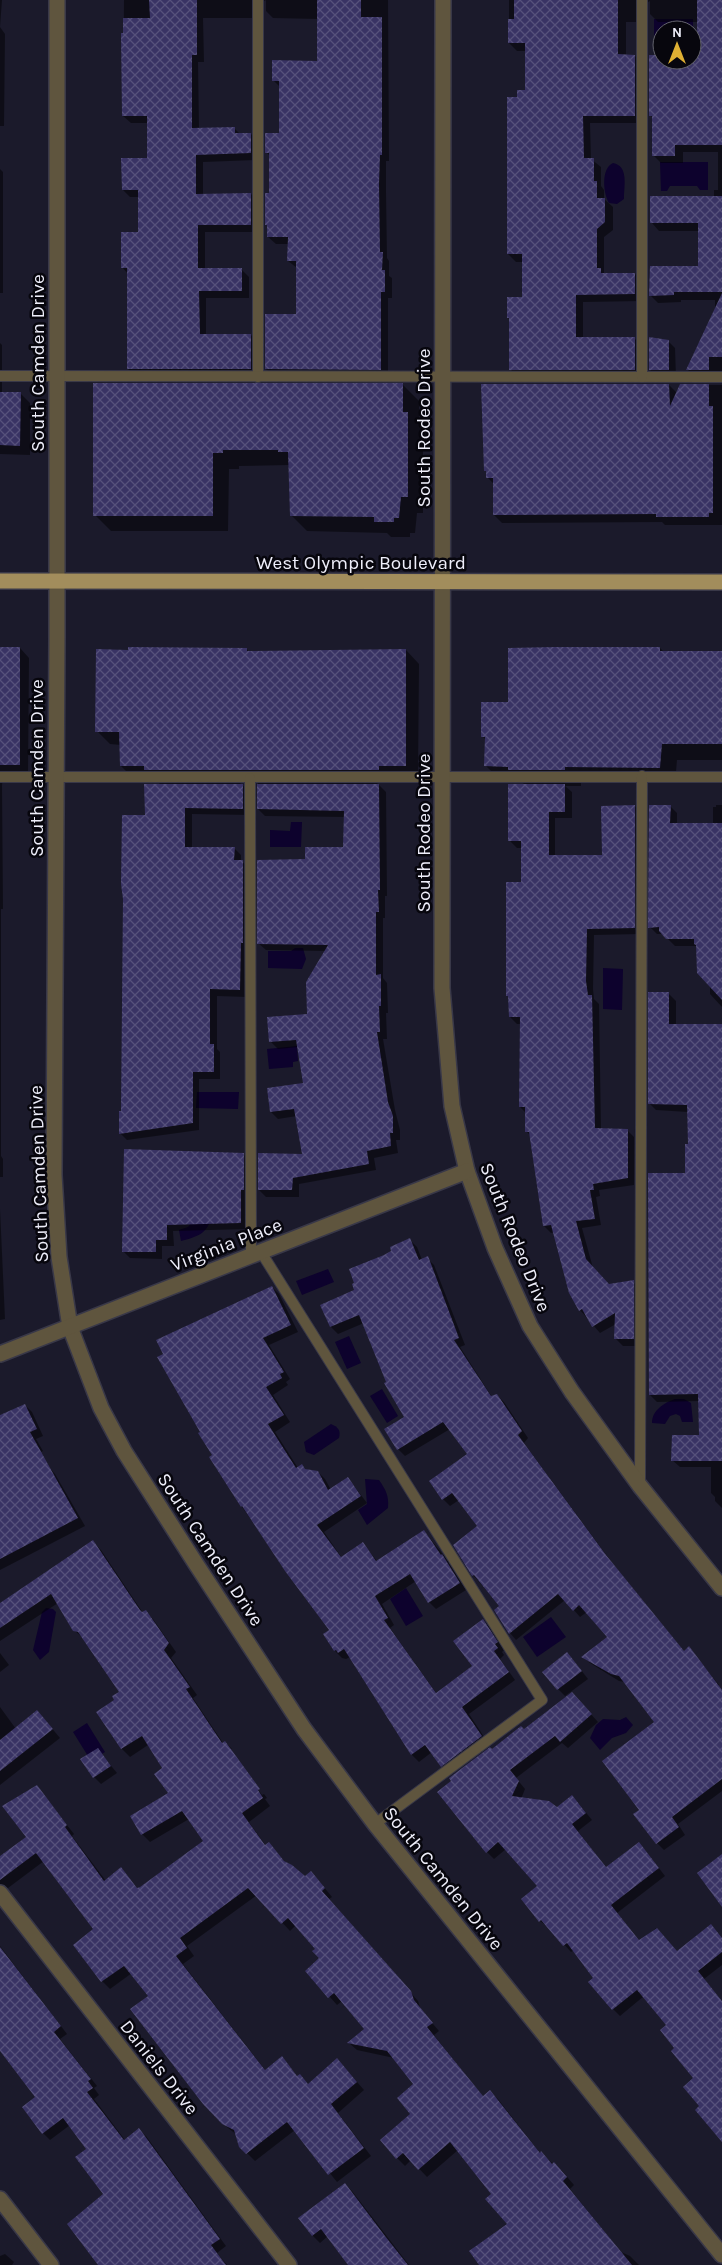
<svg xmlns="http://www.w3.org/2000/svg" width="722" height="2265" font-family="Karla,sans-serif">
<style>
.water{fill:#0d022d}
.shadow{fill:#0007}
.building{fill:url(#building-cross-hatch)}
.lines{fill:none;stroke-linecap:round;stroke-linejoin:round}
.lane-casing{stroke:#393848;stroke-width:12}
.street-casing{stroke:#393848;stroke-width:18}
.primary-casing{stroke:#393848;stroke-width:18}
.lane{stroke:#5f553e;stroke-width:10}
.street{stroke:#5f553e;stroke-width:15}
.primary{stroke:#a28d5c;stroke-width:15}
.labels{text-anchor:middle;stroke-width:5;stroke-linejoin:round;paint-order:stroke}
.street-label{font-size:19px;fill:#eeeefa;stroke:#07060d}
</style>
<defs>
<pattern id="building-cross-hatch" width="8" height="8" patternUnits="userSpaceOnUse" patternTransform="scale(1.25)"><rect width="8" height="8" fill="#393364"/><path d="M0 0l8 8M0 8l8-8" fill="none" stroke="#56517b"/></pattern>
</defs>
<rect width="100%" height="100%" fill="#1b1a2b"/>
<g class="water">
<polygon points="654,19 693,19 693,38 692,30 662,30 662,38 654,38"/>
<polygon points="660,162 708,162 708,190 700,190 697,186 670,186 667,191 661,191"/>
<path d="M613,163C629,166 624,186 624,199L617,204L609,203C603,193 601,168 613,163Z"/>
<polygon points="291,822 302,822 301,847 270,847 270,830 290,831"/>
<polygon points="295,948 303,948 306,959 302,969 268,968 268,951 291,951"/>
<polygon points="603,968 623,969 622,1010 603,1009"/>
<polygon points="297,1046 298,1061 293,1062 293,1067 269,1069 267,1049"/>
<polygon points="197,1092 239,1092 238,1109 196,1108"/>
<path d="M211,1216C209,1233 197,1237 181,1241L179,1230L188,1227L192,1222Z"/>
<polygon points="328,1269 334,1282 302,1295 296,1281"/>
<polygon points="349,1336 361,1363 347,1369 335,1342"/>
<polygon points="382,1389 398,1416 387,1423 370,1396"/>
<path d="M675,1399H684L691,1403L693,1422H682L680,1416L676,1414L670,1416L665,1424L652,1423C652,1410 664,1403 675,1399Z"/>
<path d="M331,1424C338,1427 341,1430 339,1438L314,1455L306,1452L304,1442Z"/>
<path d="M365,1479L379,1480C386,1490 389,1496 388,1508L367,1525L358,1510L367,1504Z"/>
<polygon points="406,1588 423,1616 406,1626 390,1599"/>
<polygon points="46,1608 53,1609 56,1612 49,1652 40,1660 33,1650 42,1612"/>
<polygon points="551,1617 566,1637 537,1657 523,1637"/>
<polygon points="626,1717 633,1725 626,1733 612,1738 600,1750 590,1738 596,1725 603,1719 620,1720"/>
<polygon points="87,1723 105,1752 91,1761 73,1732"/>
</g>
<g class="shadow">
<polygon points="0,0 2,0 0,27 5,34 4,126 0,126"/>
<polygon points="124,0 388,0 389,161 386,161 386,192 387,258 389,261 389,276 392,278 392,298 388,298 388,376 273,376 266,369 297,315 297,268 288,261 289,244 276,244 268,237 268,227 266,224 270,194 270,156 266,152 281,134 281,88 273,80 318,63 318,19 273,18 266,11 266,0 258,4 258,18 203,18 204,62 198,62 199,129 234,128 240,134 251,134 258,141 258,160 203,162 203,195 251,194 258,201 258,232 205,232 205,270 242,270 249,277 249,298 206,298 206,335 251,335 258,342 258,376 135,376 128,369 128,274 122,267 139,233 139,197 130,197 123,190 149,160 149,123 131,123 123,116"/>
<polygon points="509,0 722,0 722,378 696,378 688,370 715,322 715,300 681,300 681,302 658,303 650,295 699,267 699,231 659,231 652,223 714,197 714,190 718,190 718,152 683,152 683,163 661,163 653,155 653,118 650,115 662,56 662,60 692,60 692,57 699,57 699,22 658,22 650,14 650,1 643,5 643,22 626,22 626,56 635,56 643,64 643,123 590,123 591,159 601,167 601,186 604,190 604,199 613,207 613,230 604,237 604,274 635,274 643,282 643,301 583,302 583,339 635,339 643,347 643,377 518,377 510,369 511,320 508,318 523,298 523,262 516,262 508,254 519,98 526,92 526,51 517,51 509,43"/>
<polygon points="0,169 3,172 3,293 0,293"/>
<polygon points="668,341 675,348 676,377 657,377 650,370"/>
<polygon points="0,343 2,345 2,393 20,393 30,403 30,455 0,454"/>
<polygon points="95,385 403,385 419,401 419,425 423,430 423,513 417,513 415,533 410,533 410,537 391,537 387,533 307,531 291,515 289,465 239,466 239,469 229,469 228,531 111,531 95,515"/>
<polygon points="669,385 677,393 681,385 722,385 722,525 665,525 662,522 502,523 494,515 494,484 487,477 486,471"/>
<polygon points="20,648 29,658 28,774 3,774 2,786 3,909 1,909 1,1156 3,1159 3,1177 0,1177 0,649"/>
<polygon points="660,648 664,652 722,652 722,760 677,760 675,783 581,783 581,786 565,786 572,792 572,818 555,818 555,856 603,856 635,806 642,814 641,934 594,935 593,989 594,999 599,1004 601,1130 627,1130 634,1137 634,1185 599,1190 600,1196 596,1197 601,1225 582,1228 593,1268 609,1285 633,1282 640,1289 640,1346 623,1346 616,1339 616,1324 600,1333 580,1310 554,1232 551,1233 544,1226 531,1136 526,1131 526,1113 520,1107 521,1024 517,1024 510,1017 522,884 522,848 517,848 510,841 525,785 522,782 502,782 486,766 486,740 482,736 509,703"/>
<polygon points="247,649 249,652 406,650 419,664 418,778 392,778 392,783 377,783 386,792 387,896 385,896 385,918 383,918 383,978 387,983 388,1013 386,1013 387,1039 383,1039 395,1110 400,1130 400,1140 396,1140 398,1153 374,1158 376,1170 299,1184 299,1197 266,1197 259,1190 303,1155 297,1116 278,1119 271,1112 268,1089 305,1084 298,1047 278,1049 271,1042 308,1015 326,951 266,950 258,943 306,860 345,848 345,817 265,816 258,809 258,783 240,783 250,792 250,815 192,814 192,848 234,848 241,855 241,861 250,868 247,997 217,996 217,1049 220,1052 220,1079 199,1079 199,1130 127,1140 120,1133 161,785 155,779 134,779 121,766 121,745 110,744 97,731"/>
<polygon points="716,805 722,805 722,1007 710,994 710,986 698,946 675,946 663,934 657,934 650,927 670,806 677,813 677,824 713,824 713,807 716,807"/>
<polygon points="669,994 676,1001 676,1025 722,1025 722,1508 715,1501 715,1497 711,1493 711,1467 680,1467 672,1460 700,1436 699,1401 657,1402 650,1395 686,1174 689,1145 688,1112 656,1110 649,1103"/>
<polygon points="243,1154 250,1161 248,1229 173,1231 174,1246 162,1246 162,1259 130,1258 123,1251"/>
<polygon points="0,1209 5,1319 0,1320"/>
<polygon points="410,1240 417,1247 422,1260 427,1258 434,1265 465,1345 460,1347 492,1397 497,1395 504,1402 528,1438 524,1443 613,1564 684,1652 689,1648 719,1685 714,1689 722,1700 722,1791 678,1824 685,1835 664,1850 657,1843 640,1810 656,1722 625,1682 619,1681 590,1663 583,1657 608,1637 587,1612 580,1617 565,1600 516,1640 510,1633 501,1607 473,1575 478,1526 459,1500 450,1506 443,1499 469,1454 450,1429 405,1456 398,1449 405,1417 364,1323 338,1334 331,1327 356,1290 385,1256"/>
<polygon points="272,1287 279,1294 298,1332 269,1345 290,1379 286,1382 288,1385 273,1395 290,1422 275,1432 298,1468 318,1472 325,1479 331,1490 348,1478 367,1503 324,1532 342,1558 363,1544 378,1562 424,1531 449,1562 466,1590 436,1609 429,1602 416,1581 382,1604 394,1625 390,1628 437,1694 474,1667 483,1620 490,1627 504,1650 502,1652 504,1655 500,1659 515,1680 469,1714 488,1743 449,1773 432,1752 419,1762 412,1755 350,1657 346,1659 342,1658 335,1651 325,1634 330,1631 242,1507 210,1457 213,1455 202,1432 158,1357"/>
<polygon points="25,1405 32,1412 43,1436 36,1439 43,1451 0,1472 0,1415"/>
<polygon points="48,1466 55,1474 85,1526 0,1570 0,1501"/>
<polygon points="93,1542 101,1550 143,1613 145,1611 153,1619 176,1652 171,1658 197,1695 193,1698 223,1743 225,1742 232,1749 230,1749 262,1795 264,1794 267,1798 265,1799 270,1806 249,1822 266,1846 305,1878 319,1881 332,1897 329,1899 418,2001 421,2010 439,2031 434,2035 483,2097 490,2092 498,2099 540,2153 562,2171 574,2185 570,2189 621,2252 630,2256 639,2265 480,2265 509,2224 493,2194 458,2150 427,2177 411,2160 405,2166 397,2158 411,2114 415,2085 394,2058 357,2050 349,2043 365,2029 342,2001 337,2005 307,1971 321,1958 317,1949 296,1925 290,1931 257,1895 187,1946 194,1956 183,1964 266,2071 282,2058 298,2077 309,2085 345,2068 364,2090 338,2113 371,2156 337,2182 295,2130 255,2161 240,2146 237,2135 223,2124 150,1996 132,1973 110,1989 102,1981 95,1929 44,1861 0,1894 0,1858 27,1838 37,1787 74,1834 72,1836 106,1881 121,1869 138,1889 205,1842 189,1819 150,1842 142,1834 170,1794 163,1769 148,1745 130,1757 122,1749 98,1712 116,1700 120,1692 84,1639 74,1630 58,1603 0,1641 0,1604"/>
<polygon points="0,1653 9,1665 0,1672"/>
<polygon points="574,1661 588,1679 565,1696 558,1689"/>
<polygon points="579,1701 598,1722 568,1748 562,1743 516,1778 525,1789 521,1799 557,1809 579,1804 592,1820 578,1831 606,1868 638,1843 645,1850 665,1876 617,1913 640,1941 656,1928 677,1952 722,1938 722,1965 704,1979 722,2001 722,2142 701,2106 695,2078 676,2048 668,2025 644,1996 620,2016 613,2009 595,1978 574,1950 571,1952 548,1927 540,1921 539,1886 506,1849 494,1859 487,1852 492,1750"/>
<polygon points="0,1707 16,1729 45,1720 60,1738 0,1785"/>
<polygon points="98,1750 117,1773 101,1784 94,1777"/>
<polygon points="0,1946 67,2034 60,2039 97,2086 94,2088 99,2095 94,2099 125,2140 139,2130 146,2136 226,2246 217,2253 227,2265 100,2265 105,2194 88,2149 70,2125 50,2140 43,2133 37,2097 0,2049"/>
<polygon points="345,2184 352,2191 409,2265 350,2265 328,2236 320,2243 313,2236 300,2218"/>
<polygon points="5,2254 14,2262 12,2265 0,2265 0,2256"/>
</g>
<g class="building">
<polygon points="149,0 197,0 197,55 192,55 192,128 235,127 235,133 251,133 251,153 196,155 196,194 251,193 251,225 198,225 198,268 242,268 242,291 199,291 200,334 251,334 251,369 127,369 127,268 121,268 121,232 138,232 138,190 122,190 121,158 147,158 147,116 122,116 121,33 123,33 123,18 150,18"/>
<polygon points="317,0 361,0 361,17 382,17 382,155 380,155 379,184 380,252 383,252 382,270 385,270 385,292 381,292 381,370 265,369 265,314 296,314 296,261 287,261 288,237 267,237 267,225 265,225 265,193 269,193 269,153 265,153 265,133 279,133 279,81 272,81 272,60 317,61"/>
<polygon points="514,0 618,0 618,54 635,55 635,116 583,116 584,158 594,158 594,181 597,181 597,198 605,198 605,222 597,229 597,268 601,268 601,273 635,273 635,294 576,295 576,337 635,337 635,370 509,370 509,318 507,318 507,297 522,297 522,254 507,254 507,97 517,97 517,90 525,90 525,43 508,43 508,19 514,19"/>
<polygon points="697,0 722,0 722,145 675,145 675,156 652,156 652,116 649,116 649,55 662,55 662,60 692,60 692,56 697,56"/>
<polygon points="650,196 722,196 722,292 674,292 674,295 649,296 650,266 698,266 698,223 650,223"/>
<polygon points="722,293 722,357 709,357 709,370 686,370"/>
<polygon points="649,337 669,340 669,370 649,370"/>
<polygon points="93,383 403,383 403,412 408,412 408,497 401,497 399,518 394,518 394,522 374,522 374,517 290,516 288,452 278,452 278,450 223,450 223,453 213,453 213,516 93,516"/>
<polygon points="481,384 669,384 670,406 680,384 709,384 709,406 713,406 713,513 709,513 709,517 656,517 656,514 493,515 493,478 486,478 486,471 484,471"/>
<polygon points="0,392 21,392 20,446 0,445"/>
<rect x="0" y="647" width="20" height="118"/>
<polygon points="128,647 247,648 247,651 406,649 406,766 379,766 379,770 144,770 144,766 120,766 119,732 95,732 96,649 128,650"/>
<polygon points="554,647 660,647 660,651 722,651 722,744 662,744 660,768 565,767 565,770 508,770 508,767 484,766 485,737 481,737 481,702 508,702 508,648"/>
<polygon points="144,784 243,784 243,809 185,808 185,847 235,847 234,860 243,860 243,943 241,943 240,990 210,989 210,1044 214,1044 214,1072 193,1072 193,1123 119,1134 119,1111 121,1111 123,899 121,884 122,815 145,815"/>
<polygon points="257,784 379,784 380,890 378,890 379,912 376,912 376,975 381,974 381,1006 379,1006 380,1032 377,1032 388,1102 393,1116 393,1133 390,1133 391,1146 367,1151 369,1164 293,1178 292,1190 258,1190 258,1153 302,1154 294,1109 270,1112 267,1088 303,1083 296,1040 269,1042 267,1017 307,1014 306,982 328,945 257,944 257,860 305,859 305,847 343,847 344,811 257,809"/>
<polygon points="508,784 565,784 565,812 549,812 549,855 602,855 601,806 635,805 635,928 587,929 586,981 588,995 592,995 595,1128 628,1129 628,1178 593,1184 594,1190 590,1190 595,1219 576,1221 586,1259 609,1284 634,1280 634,1339 614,1339 615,1313 592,1327 582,1309 579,1311 569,1293 551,1225 543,1226 529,1132 525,1132 525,1107 519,1107 520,1017 509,1017 508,996 506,996 506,882 521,882 521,841 508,841"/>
<polygon points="649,805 671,805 670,823 722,823 722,1000 697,973 696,945 694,944 694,939 666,939 659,931 659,927 648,928"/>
<polygon points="648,992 669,992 669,1024 722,1024 722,1461 671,1461 672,1435 699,1435 698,1394 649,1395 648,1173 685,1173 685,1144 688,1144 687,1105 648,1104"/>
<polygon points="124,1149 244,1153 244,1190 241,1190 241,1223 167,1225 167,1240 156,1240 156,1252 122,1252"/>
<polygon points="410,1238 419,1260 428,1256 459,1338 454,1340 491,1396 497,1394 522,1431 518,1435 606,1555 684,1651 689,1646 722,1690 722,1779 672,1817 679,1827 656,1844 633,1814 639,1810 602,1761 654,1722 619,1676 611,1674 581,1657 607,1637 579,1605 573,1611 558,1594 509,1634 494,1610 499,1606 474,1575 472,1576 453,1545 477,1526 452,1493 442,1500 429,1481 467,1454 443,1422 397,1450 384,1429 404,1417 384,1383 386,1382 359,1315 330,1327 320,1305 354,1290 352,1284 354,1283 349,1269 384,1255 391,1251 390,1247"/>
<polygon points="272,1286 291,1325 263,1338 284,1372 280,1374 282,1378 266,1387 284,1415 268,1424 296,1468 302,1464 305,1469 318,1471 328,1490 348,1477 361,1496 317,1525 341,1557 363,1542 376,1561 424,1530 441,1555 442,1554 460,1583 428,1603 410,1574 375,1596 388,1618 384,1620 436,1693 472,1666 453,1641 483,1619 498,1642 495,1644 498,1648 494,1651 509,1672 462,1707 482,1736 441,1767 425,1745 411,1755 344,1649 338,1653 336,1650 334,1651 323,1634 329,1630 285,1571 242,1506 241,1507 209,1457 212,1455 198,1433 200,1432 157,1357 163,1354 156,1340"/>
<polygon points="25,1404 37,1429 30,1432 78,1518 0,1559 0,1415"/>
<polygon points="93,1540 140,1610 142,1612 146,1610 169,1643 164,1650 190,1687 186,1689 222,1743 225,1741 260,1789 258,1790 263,1798 242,1813 265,1845 269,1842 284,1861 292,1865 305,1876 311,1871 325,1888 322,1891 411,1991 414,2000 433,2023 427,2027 483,2096 490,2090 540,2153 541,2151 552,2164 554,2162 567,2177 563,2181 632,2265 479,2265 469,2251 507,2224 485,2199 491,2194 450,2142 418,2170 403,2153 396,2159 380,2140 410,2114 397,2098 413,2084 387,2051 347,2043 364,2029 334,1993 328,1998 305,1971 319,1958 312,1951 315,1949 288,1918 281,1924 248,1888 180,1938 187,1948 176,1956 265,2070 282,2056 297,2076 300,2074 308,2084 337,2058 357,2082 331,2104 364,2148 328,2175 287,2122 246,2154 239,2147 234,2130 222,2124 203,2104 130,2009 148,1996 124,1966 101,1982 73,1945 93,1929 36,1853 0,1880 0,1856 26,1837 2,1806 37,1785 67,1825 65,1827 104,1881 121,1867 137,1888 140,1887 203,1841 182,1811 141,1835 130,1816 168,1793 154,1774 162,1768 142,1736 121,1749 96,1712 114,1700 112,1696 119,1692 78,1632 73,1631 51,1594 0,1628 0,1603"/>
<polygon points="567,1652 582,1671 557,1690 542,1672"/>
<polygon points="572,1692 592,1714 560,1742 555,1736 510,1770 519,1781 512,1796 549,1801 557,1807 572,1795 586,1813 572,1824 606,1867 639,1842 659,1868 611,1905 639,1940 657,1928 677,1951 711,1924 722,1938 722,1952 698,1971 722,2001 722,2142 695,2110 699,2106 683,2087 693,2078 671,2051 674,2048 660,2030 666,2025 637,1990 612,2010 588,1982 593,1978 567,1943 563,1946 541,1920 539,1922 521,1899 537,1886 498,1842 486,1853 437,1792 451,1781 449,1778 490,1747 492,1749 521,1726 524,1729"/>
<polygon points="37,1710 53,1729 0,1771 0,1740"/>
<polygon points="98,1748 111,1766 93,1778 80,1759"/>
<polygon points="722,1854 722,1907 697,1873"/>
<polygon points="0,1947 61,2026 54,2032 91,2079 88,2081 93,2088 87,2092 124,2140 139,2128 220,2239 211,2245 226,2265 98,2265 67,2224 103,2194 75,2157 86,2149 63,2118 42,2134 22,2107 35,2097 0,2051"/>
<polygon points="345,2183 385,2236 408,2265 348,2265 321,2229 312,2236 298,2218"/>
</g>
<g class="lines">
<defs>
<g id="lane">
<polyline points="258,0 258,377"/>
<polyline points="0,376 722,377"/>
<polyline points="642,377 642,0"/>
<polyline points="0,777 722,777"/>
<polyline points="250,778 251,1256"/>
<polyline points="261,1252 542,1700 375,1824"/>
<polyline points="640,1485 642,776"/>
</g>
<g id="street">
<polyline points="57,0 57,637 54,1175 59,1257 70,1327 101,1408 124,1451 196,1564 304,1729 375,1824 722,2255"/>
<polyline points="443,0 442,988 452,1106 467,1171 495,1248 530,1326 572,1392 640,1486 722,1588"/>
<polyline points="0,1354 467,1171"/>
<polyline points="0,1893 289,2265"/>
<polyline points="0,2199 51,2265"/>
</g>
<polyline id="primary" points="0,581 722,582"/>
</defs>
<use href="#lane" class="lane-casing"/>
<use href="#street" class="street-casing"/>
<use href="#primary" class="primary-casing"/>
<use href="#lane" class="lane"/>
<use href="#street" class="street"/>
<use href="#primary" class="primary"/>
</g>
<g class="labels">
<g class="street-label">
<text transform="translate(37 363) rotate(-90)" y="7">South Camden Drive</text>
<text transform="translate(423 428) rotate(-90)" y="7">South Rodeo Drive</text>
<text x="361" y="569">West Olympic Boulevard</text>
<text transform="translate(36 768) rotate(-90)" y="7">South Camden Drive</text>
<text transform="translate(423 833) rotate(-90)" y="7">South Rodeo Drive</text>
<text transform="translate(38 1174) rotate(-92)" y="7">South Camden Drive</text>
<text transform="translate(516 1237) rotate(68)" y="7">South Rodeo Drive</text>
<text transform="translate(226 1244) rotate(-21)" y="7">Virginia Place</text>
<text transform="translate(211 1549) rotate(57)" y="7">South Camden Drive</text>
<text transform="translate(444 1878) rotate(51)" y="7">South Camden Drive</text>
<text transform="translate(160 2067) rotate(52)" y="7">Daniels Drive</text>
</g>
</g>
<g transform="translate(677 45)"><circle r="24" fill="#07060d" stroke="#63636c"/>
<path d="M0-4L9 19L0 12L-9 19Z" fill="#dfb034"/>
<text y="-8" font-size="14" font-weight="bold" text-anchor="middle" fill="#eeeefa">N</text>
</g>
</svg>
